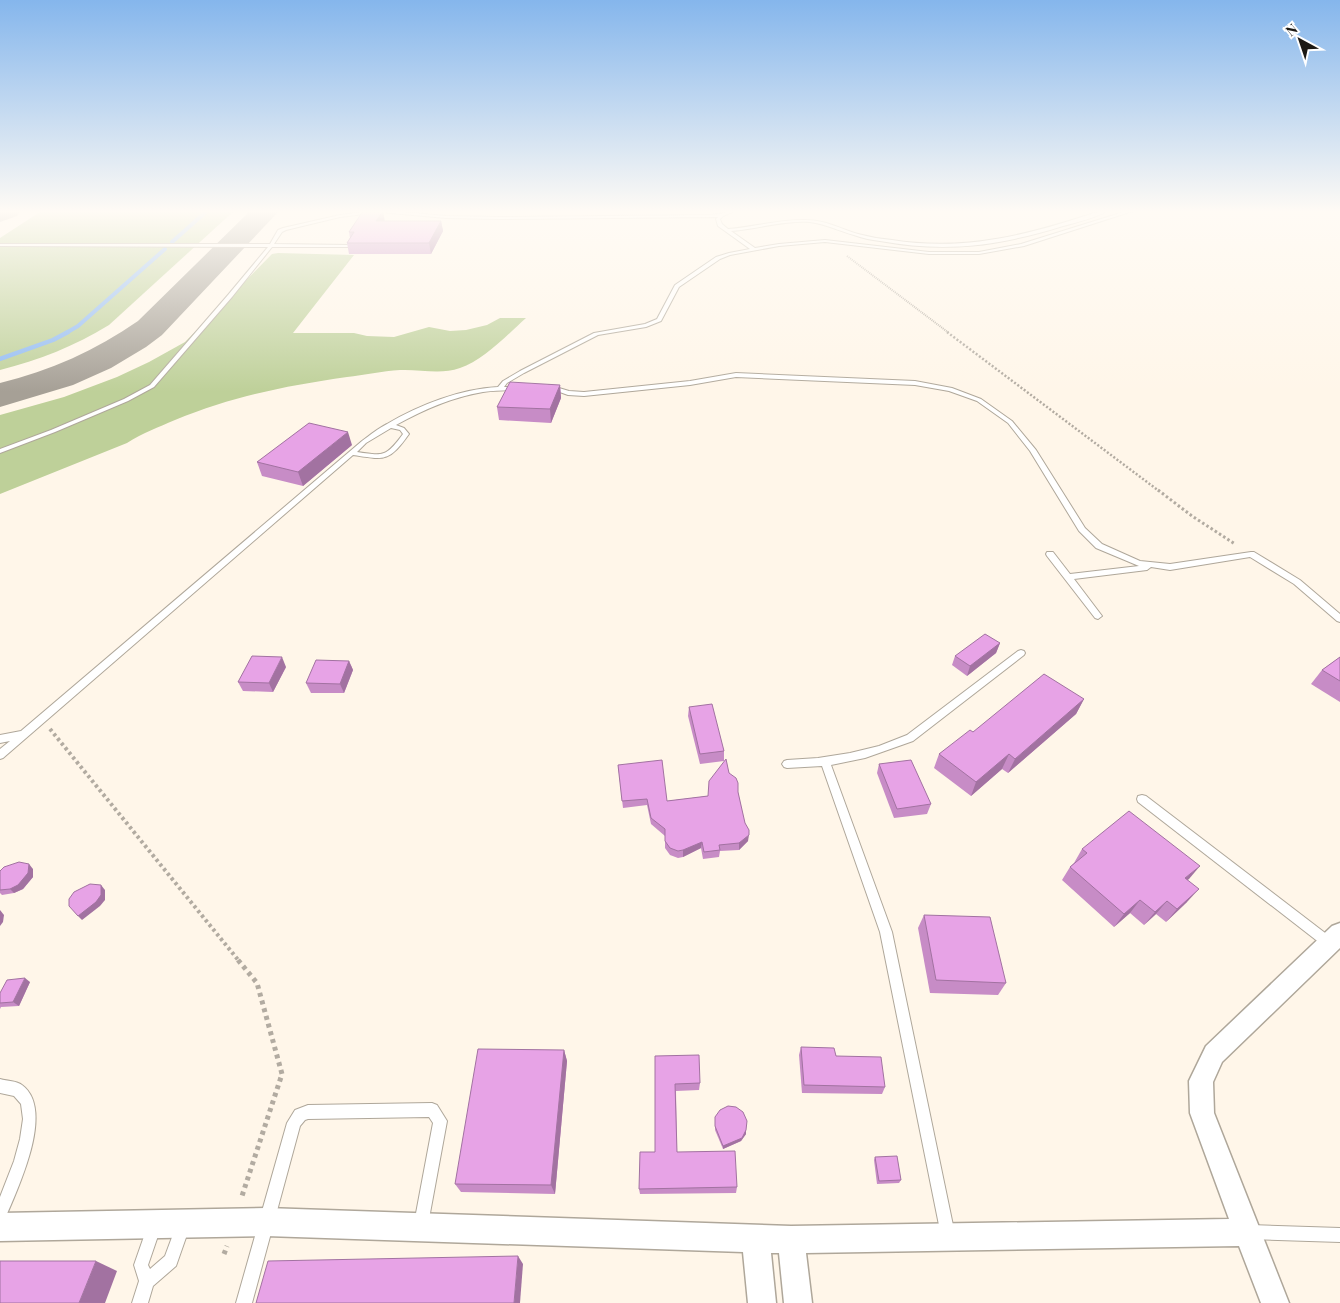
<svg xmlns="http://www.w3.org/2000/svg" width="1340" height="1303" font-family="'Playfair Display',serif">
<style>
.green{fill:#bed099}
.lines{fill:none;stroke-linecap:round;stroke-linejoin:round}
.stream-far1{stroke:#90baf3;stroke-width:4}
.stream{stroke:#90baf3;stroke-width:4.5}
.taxiway{fill:#a6a096;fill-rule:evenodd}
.lane-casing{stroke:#afa79a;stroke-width:2}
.street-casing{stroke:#afa79a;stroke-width:3}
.path-far4{stroke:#b2aba1;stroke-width:2;stroke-dasharray:1 1;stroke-linecap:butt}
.path-far3{stroke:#b2aba1;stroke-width:2.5;stroke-dasharray:2 2;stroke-linecap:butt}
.path-far2{stroke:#b2aba1;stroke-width:3;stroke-dasharray:2.5 2.5;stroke-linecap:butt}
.path-far1{stroke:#b2aba1;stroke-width:4;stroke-dasharray:3 3;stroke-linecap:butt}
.path{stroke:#b2aba1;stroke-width:5;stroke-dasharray:4 4;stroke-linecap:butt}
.lane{fill:#fff;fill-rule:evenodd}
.street{fill:#fff;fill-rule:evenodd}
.wall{fill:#c78cc6}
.shaded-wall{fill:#a272a1}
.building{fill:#e7a3e6;stroke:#a272a1}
</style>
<rect width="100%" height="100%" fill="#fff6e9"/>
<g class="green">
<path d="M43,210H235L109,325C75,346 39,360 0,370V238Z"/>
<path d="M278,253L354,255L293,333H354L367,336L394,337L429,327L450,331L466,330L487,325L500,318H526C508,334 483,361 460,368C440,375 420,369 400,370C382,371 364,375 347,377C285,386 234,396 175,420C159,427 142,433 127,443L0,494V415L64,397L117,377L149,362L185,342L272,254Z"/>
</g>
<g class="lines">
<g class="stream-far1">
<polyline points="172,242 208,210"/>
<polyline points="66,333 78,326 165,249"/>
</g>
<polyline class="stream" points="0,359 53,340 68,332"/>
<g class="taxiway">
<polygon points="0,210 21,210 17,216 0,222"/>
<path d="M251,210H280L162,335L146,347L111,368L73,385L0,407V383C50,371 96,350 138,321Z"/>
</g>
<defs>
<g id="lane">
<path d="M379,210L446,216L498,217L707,215L720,214L732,210H737L723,216L720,219L722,224L728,229C754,227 780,219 807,220C825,220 841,229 858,234C869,237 880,239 892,240C967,252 1032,234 1103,210H1109C1096,218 1078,222 1063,226C999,246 946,253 880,241C871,240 862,238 854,235C839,231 826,224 810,222C783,220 758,229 731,231L755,248L779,244L825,240L929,252H979L1021,244L1130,210H1136L1024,246L979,254H929L825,242L779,246L730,255L720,259L679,287L661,321L646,327L598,335L524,373L507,383L504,387H518V389C507,391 495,390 483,392C452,397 423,410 396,425L404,428L409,434C389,462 385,460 353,455L3,758L0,759V749L10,741L0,743V735L21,731L362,441C370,435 379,428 387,424C419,405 460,389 498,387L503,381L520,371L594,333L645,324L657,319L675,285L716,257L729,253L750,249L718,226L716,219L718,217L498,219L446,218L380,212L340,217L286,230L282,232L274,244L350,245L352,246L350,247H272L232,297L154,387L128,401L55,432L0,453V449L51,430L124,399L150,385L228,295L268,247L0,246V244H270L278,230L283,228L340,215ZM391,428L400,430L403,434C386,457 384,456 357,452L366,443Z"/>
<polygon points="736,373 915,381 952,388 981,399 1012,421 1036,450 1085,528 1102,544 1140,561 1170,564 1251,552 1254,552 1300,580 1340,614 1340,622 1337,621 1294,584 1250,557 1170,570 1151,567 1147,570 1074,579 1102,616 1098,619 1095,618 1047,556 1046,554 1047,552 1053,552 1070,574 1139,566 1096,548 1079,531 1030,451 1008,423 977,401 949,391 915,385 736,377 690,385 584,396 568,395 546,387 549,385 569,391 584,392 690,381"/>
<polygon points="1021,650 1024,651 1025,653 1024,655 913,741 865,758 831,765 892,932 955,1235 953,1240 948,1242 943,1240 941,1235 880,932 822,766 787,768 784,767 782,764 784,761 787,760 818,758 850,753 879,746 907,735 1018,651"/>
<polygon points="1142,795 1146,796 1333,939 1335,943 1333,947 1329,949 1325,947 1138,802 1137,799 1138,796"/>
<path d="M0,1079C7,1081 17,1081 22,1085C56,1110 17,1190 5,1219L0,1221V1197L14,1161L20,1139L23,1119L21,1104L14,1096L0,1093Z"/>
<polygon points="432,1103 437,1105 447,1121 428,1224 426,1229 421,1231 416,1229 414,1224 433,1123 429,1117 308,1119 305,1120 300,1126 252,1303 236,1303 287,1123 295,1110 308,1105"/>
<polygon points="183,1219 188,1221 190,1226 176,1266 153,1286 148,1303 132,1303 139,1281 134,1265 149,1222 154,1220 159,1222 161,1227 148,1265 150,1269 165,1256 178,1221"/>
<polygon points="1250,1225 1340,1228 1340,1242 1250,1239 1245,1237 1243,1232 1245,1227"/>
</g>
<polygon id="street" points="1340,923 1340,948 1222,1062 1213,1082 1214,1113 1289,1303 1261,1303 1239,1246 806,1253 812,1303 784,1303 779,1253 771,1253 776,1303 748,1303 743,1252 266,1236 0,1241 0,1213 266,1208 791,1226 1229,1219 1190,1113 1189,1081 1206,1046 1332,926"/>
</defs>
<use href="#lane" class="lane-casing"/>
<use href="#street" class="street-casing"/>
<polyline class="path-far4" points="847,256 949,333"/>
<polyline class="path-far3" points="947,332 1159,491"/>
<polyline class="path-far2" points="1158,490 1192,516 1235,544"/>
<polyline class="path-far1" points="50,729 239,961"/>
<g class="path">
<polyline points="238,960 257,983 282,1074 241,1199"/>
<polyline points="224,1254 227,1246"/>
</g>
<use href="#lane" class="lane"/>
<use href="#street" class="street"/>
</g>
<g class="wall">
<polygon points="385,221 441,221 443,231 431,254 349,254 347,243 350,238 349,232"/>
<polygon points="560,385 561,398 551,423 499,420 497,407"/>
<polygon points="352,445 303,486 262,476 257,462"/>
<polygon points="1000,643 996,653 967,676 952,665 955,656"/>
<polygon points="1340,657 1340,702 1311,684 1322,670"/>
<polygon points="349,661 353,670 344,693 311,693 306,683"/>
<polygon points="286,667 273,692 243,691 238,682"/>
<polygon points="1084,699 1076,714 1008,773 1002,769 971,796 934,768 939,754 973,732"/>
<polygon points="689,707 724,751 724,761 700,764 688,716"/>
<polygon points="879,764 931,804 927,814 894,818 877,773"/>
<polygon points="618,765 667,801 708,796 729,773 738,792 748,841 739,850 720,851 719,857 703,859 701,848 683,857 678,858 670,855 665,848 665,836 651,824 647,805 623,808"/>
<polygon points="1082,849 1188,880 1187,902 1166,922 1156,914 1144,925 1130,913 1114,927 1062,880 1070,867 1074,863"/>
<polygon points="33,869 33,877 23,889 14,893 2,895 0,893 0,871"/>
<polygon points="924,915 1006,983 998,995 930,993 918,928"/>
<polygon points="30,982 19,1006 1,1007 0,1009 0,993"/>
<polygon points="801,1047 836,1056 885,1087 882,1094 802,1093 799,1055"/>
<polygon points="564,1050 567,1061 555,1194 461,1192 455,1184"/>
<polygon points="655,1056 700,1083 699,1090 676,1091 677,1152 737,1187 736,1193 640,1194 639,1189 655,1152"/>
<polygon points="715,1117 746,1130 746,1134 741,1141 723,1149 715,1130"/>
<polygon points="875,1157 901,1180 899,1183 877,1184 874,1160"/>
</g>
<g class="shaded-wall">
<polygon points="383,211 385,222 376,221"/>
<polygon points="441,221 443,231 431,254 429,243"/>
<polygon points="560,385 561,398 551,423 550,409"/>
<polygon points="348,432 352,445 303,486 298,472"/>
<polygon points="1000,643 996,653 967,676 970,666"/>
<polygon points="282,657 286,667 273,692 269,683"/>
<polygon points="349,661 353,670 344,693 340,684"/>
<polygon points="1084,699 1076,714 1008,773 1015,759"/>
<polygon points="1009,754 1002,769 971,796 976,782"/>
<polygon points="749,835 748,841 739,850 739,843"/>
<polygon points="702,842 701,848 683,857 683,850"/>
<polygon points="29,864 33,869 33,877 23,889 14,893 10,889"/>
<polygon points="1200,866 1189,879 1174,892 1185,878"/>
<polygon points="101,885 105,890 105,900 100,906 82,920 78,916"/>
<polygon points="1199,889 1187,902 1166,922 1177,909"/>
<polygon points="1140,900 1130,913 1114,927 1124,914"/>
<polygon points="1167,901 1156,914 1144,925 1155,912"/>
<polygon points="0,910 4,915 3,922 0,926"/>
<polygon points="25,978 30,982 19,1006 13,1002"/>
<polygon points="564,1050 567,1061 555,1194 551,1185"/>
<polygon points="746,1130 746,1134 741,1141 723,1149 723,1146"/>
<polygon points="518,1256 523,1264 520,1303 514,1303"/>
<polygon points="96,1261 117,1271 105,1303 79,1303"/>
</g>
<g class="building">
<polygon points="363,211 383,211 376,221 441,221 429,243 347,243 354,232 349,232"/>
<polygon points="510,382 560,385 550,409 497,407"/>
<polygon points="309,423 348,432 298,472 257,462"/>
<polygon points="985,634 1000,643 970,666 955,656"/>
<polygon points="252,656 282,657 269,683 238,682"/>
<polygon points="1340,657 1340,681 1322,670"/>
<polygon points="316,660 349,661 340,684 306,683"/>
<polygon points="1044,674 1084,699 1015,759 1009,754 976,782 939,754 970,730 973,732"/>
<polygon points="712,704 724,751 700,754 689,707"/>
<polygon points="726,759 729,773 736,778 738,783 738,792 745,823 749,830 749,835 739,843 719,845 720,850 704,852 702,842 683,850 678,851 670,848 665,841 665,829 651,818 647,799 622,801 618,765 662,760 667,801 708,796 709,781"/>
<polygon points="911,760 931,804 897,809 879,764"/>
<polygon points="1129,811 1200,866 1185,878 1199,889 1177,909 1167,901 1155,912 1140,900 1124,914 1070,867 1087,853 1082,849"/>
<polygon points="19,862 29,864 28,873 18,885 10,889 0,890 0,871 4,867"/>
<polygon points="90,884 101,885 101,895 96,902 78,916 69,906 69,899 74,892"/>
<polygon points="924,915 990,917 1006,983 936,980"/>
<polygon points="25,978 13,1002 0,1003 0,993 7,980"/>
<polygon points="801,1047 834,1048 836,1056 881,1057 885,1087 804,1085"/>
<polygon points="478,1049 564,1050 551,1185 455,1184"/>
<polygon points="699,1055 700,1083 675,1084 677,1152 735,1151 737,1187 639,1189 640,1152 655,1152 655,1056"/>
<polygon points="728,1106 736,1107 743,1112 747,1121 746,1130 742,1138 723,1146 715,1126 715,1117 720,1110"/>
<polygon points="897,1156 901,1180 879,1181 875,1157"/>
<polygon points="518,1256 514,1303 256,1303 268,1261"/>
<polygon points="0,1261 96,1261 79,1303 0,1303"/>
</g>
<linearGradient id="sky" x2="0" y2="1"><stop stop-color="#85b6ec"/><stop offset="0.54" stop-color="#fffbf5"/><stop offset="1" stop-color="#fffbf5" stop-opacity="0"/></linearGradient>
<rect width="1340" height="392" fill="url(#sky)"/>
<g transform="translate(1300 40) rotate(320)" stroke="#ffffff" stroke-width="4" paint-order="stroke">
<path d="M0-4L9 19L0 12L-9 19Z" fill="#1c1914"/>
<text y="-8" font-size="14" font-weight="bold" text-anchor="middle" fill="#1c1914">N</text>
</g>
</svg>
